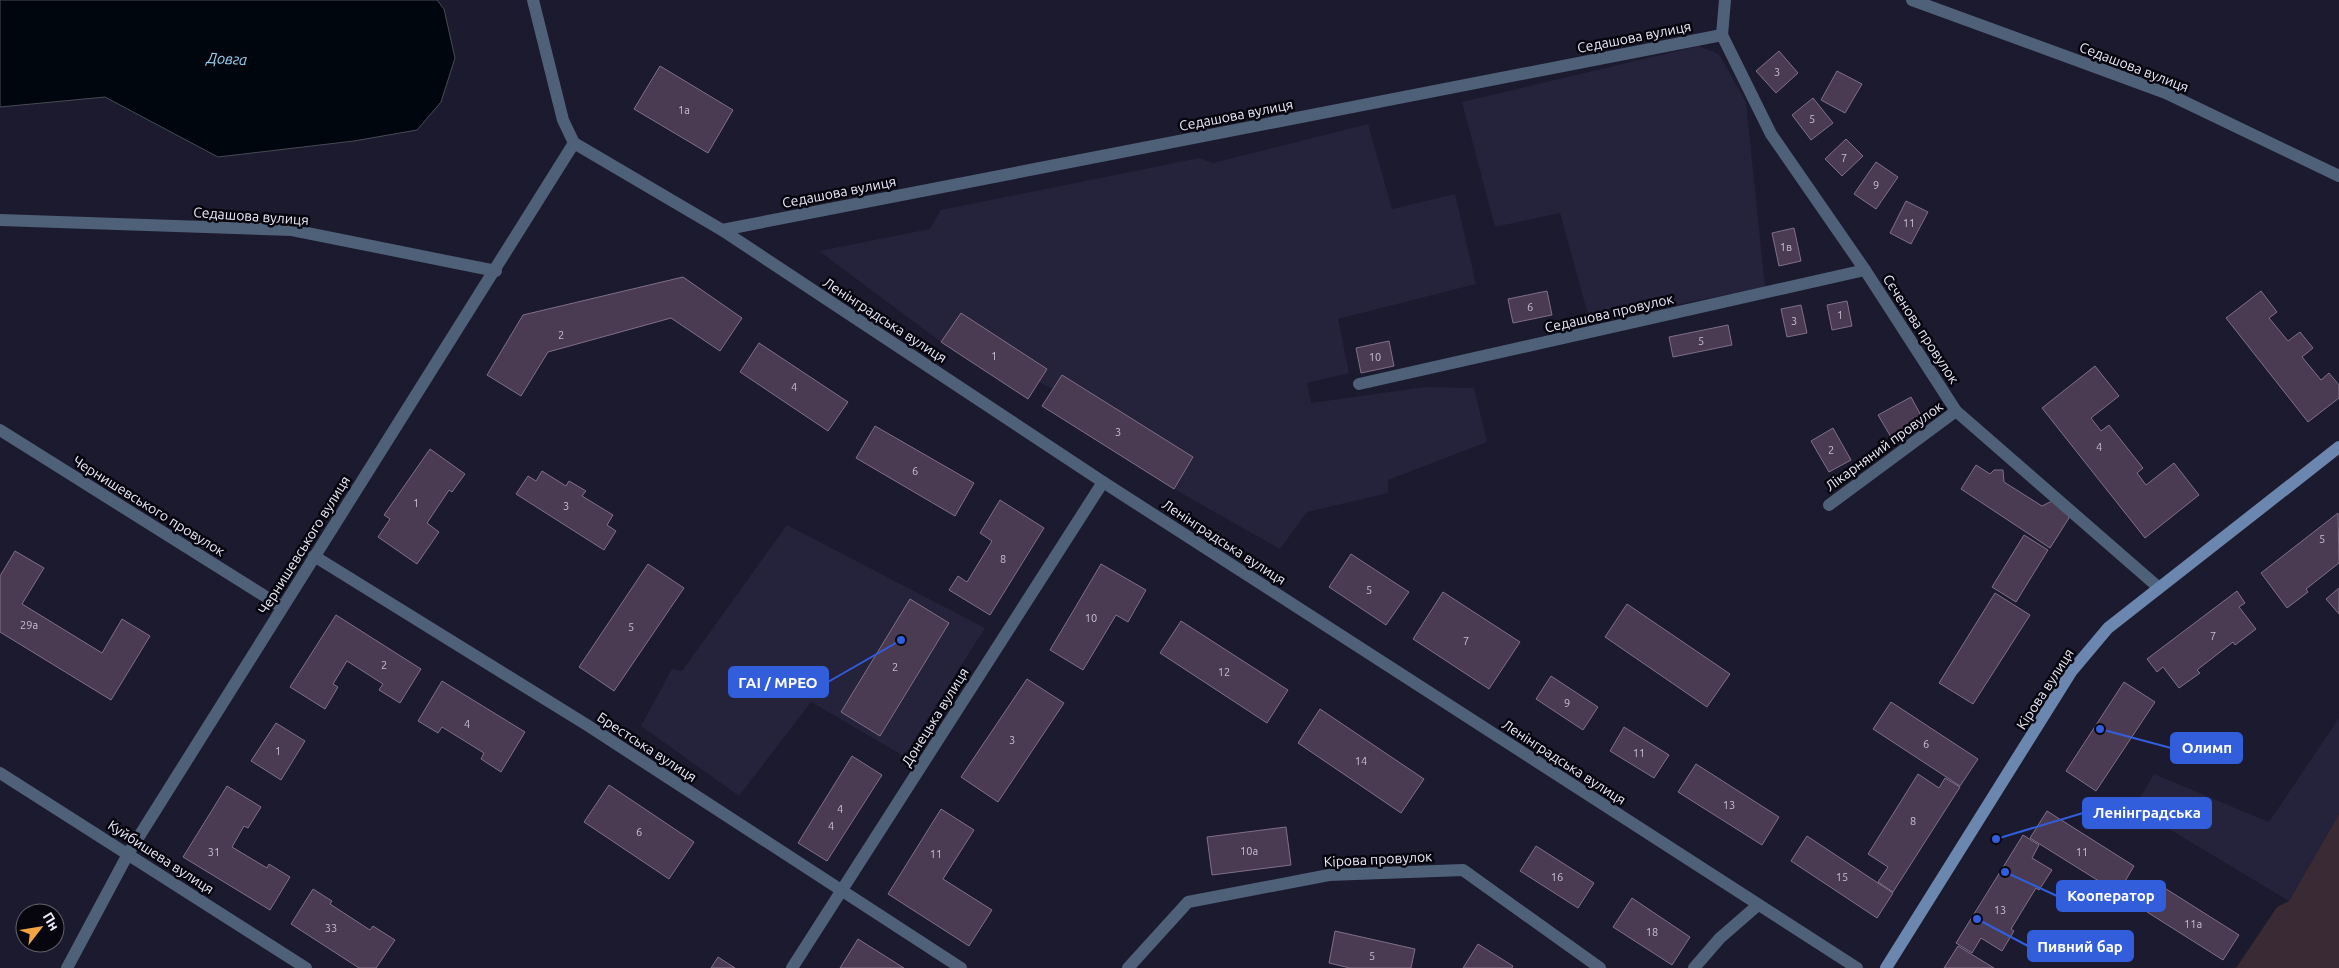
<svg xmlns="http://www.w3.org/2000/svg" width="2339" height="968" font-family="Ubuntu,sans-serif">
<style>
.built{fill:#25223c}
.green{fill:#392a33}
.water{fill:#00060e;stroke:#474b55}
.building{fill:#4b3b52;stroke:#807087}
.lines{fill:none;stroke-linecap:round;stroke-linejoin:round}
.minor{stroke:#4f6079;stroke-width:12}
.secondary{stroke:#6b86af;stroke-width:12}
.labels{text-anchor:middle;stroke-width:5;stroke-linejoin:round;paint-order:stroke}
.number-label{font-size:11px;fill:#c4bfd0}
.street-label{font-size:14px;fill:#ecebfa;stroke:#07060e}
.water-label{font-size:15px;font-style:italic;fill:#97d2f0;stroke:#07060e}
.leader{fill:none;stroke:#325edb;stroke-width:2}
.callout-dot{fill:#325edb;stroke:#07060e;stroke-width:2}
.callout{fill:#325edb;stroke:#325edb;stroke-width:2}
.callout-label{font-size:15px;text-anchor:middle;font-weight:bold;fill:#fff}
</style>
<rect width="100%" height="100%" fill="#1c1a2e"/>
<g class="built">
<polygon points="1699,46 1719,54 1746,102 1765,287 1590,322 1560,213 1495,227 1462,102"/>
<polygon points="1368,124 1392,209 1455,194 1476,284 1338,319 1349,373 1307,383 1311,403 1425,387 1474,388 1487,442 1388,480 1388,493 1307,512 1280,549 1174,489 1193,457 1062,375 1053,389 1039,382 1047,369 961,313 941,342 819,251 930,229 941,210 1199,158 1213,163"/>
<polygon points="787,525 985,628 904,756 811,702 739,796 641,726 672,669 682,671"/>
<polygon points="2339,718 2339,814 2289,901 2134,808 2154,774 2269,822"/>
</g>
<polygon class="green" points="2339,814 2339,968 2236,968 2277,907 2289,901"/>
<polygon class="water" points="0,0 437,0 444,9 455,58 441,102 417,130 354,141 218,157 105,97 0,107"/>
<g class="building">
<polygon points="1779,51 1798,73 1776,93 1756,71"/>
<polygon points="660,66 733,110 708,153 634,109"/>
<polygon points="1837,71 1862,84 1845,113 1821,100"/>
<polygon points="1813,98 1833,123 1811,140 1792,115"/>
<polygon points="1846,139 1863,156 1842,176 1825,159"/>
<polygon points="1876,162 1898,177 1876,209 1854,194"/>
<polygon points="1906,201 1928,212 1911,244 1890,233"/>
<polygon points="1794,228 1801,261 1779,266 1772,233"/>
<polygon points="683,277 742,318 720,351 671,318 548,352 521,396 487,375 523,315"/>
<polygon points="1547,291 1552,315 1513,323 1508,299"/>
<polygon points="2261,291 2277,312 2269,318 2288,341 2300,332 2313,348 2302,357 2321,380 2329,373 2339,385 2339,398 2308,422 2226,318"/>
<polygon points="1847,301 1852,326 1832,330 1827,305"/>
<polygon points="1801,305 1807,333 1787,337 1781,309"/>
<polygon points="961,313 1047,369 1028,399 941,342"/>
<polygon points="1728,325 1732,345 1673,357 1669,337"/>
<polygon points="1389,341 1394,366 1361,373 1356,348"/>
<polygon points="759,343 848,402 828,431 740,372"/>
<polygon points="2095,366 2119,396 2091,418 2101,431 2109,425 2143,468 2137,473 2146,485 2174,463 2199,495 2145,538 2042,408"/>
<polygon points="1062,375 1193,457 1174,489 1042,406"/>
<polygon points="1911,397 1923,419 1891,437 1878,415"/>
<polygon points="875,426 974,483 955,516 856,458"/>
<polygon points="1833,428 1851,460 1829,472 1811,441"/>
<polygon points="430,449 465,474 452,492 449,490 427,523 439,532 417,564 378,537 390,519 384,515"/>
<polygon points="1976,465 1990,474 1994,470 2003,470 2004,482 2042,506 2052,501 2067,510 2069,518 2050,548 1961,489"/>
<polygon points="542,471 566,486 569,481 586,491 582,496 613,515 607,525 616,531 604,550 516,494 528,476 536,481"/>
<polygon points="1000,500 1044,528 990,615 949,590 958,576 967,582 992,541 980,533"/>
<polygon points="2338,513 2339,563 2306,589 2308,592 2287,608 2261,573"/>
<polygon points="2024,535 2048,550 2016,602 1992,587"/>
<polygon points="15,551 44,568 22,604 102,653 122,619 150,636 111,700 0,632 0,576"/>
<polygon points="1351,554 1409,592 1386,625 1329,587"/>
<polygon points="648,564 684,588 614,691 579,667"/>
<polygon points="1101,564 1146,590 1128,622 1116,615 1083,670 1050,650"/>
<polygon points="2339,588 2339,614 2326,599"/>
<polygon points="2237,591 2245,603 2239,607 2256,629 2235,645 2233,642 2197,670 2200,673 2179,688 2163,667 2157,672 2147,659"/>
<polygon points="1443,592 1520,642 1489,689 1413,639"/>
<polygon points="1995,593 2030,615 1973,704 1939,683"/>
<polygon points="910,599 949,623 880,736 841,712"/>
<polygon points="1627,604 1730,674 1707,707 1605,637"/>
<polygon points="336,615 421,669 400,703 379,690 383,684 347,661 333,684 338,687 325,709 290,687"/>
<polygon points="1181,621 1288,690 1267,723 1160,653"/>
<polygon points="1551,676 1598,707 1583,730 1536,699"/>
<polygon points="1027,679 1064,703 998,802 961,777"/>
<polygon points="442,681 525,732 501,772 481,759 484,753 442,727 438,733 418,721"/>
<polygon points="2124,682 2155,702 2096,791 2066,771"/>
<polygon points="1891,702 1978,759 1960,786 1873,729"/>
<polygon points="1320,709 1424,779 1401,813 1298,743"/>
<polygon points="276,723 305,741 281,780 251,761"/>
<polygon points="1624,727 1669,755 1654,778 1610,751"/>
<polygon points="852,756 882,775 827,861 798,843"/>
<polygon points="1696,764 1779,817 1762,845 1678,792"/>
<polygon points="1918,774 1939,788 1945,778 1960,787 1893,892 1878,882 1888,867 1868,854"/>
<polygon points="609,785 694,842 669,879 584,822"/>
<polygon points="227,786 261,807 248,828 244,826 232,847 267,868 269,864 290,877 270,910 183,857"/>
<polygon points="941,809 974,830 943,879 992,910 969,946 888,894"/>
<polygon points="2047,811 2134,866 2118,893 2030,838"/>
<polygon points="1286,827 1291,865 1212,875 1207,837"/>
<polygon points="2023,835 2039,845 2032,858 2052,870 2039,890 2036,888 2011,929 2014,931 2002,951 1981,938 1972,953 1956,943"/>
<polygon points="1807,836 1893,893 1877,918 1791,861"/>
<polygon points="1536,846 1594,883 1578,908 1520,871"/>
<polygon points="2163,887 2239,935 2223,960 2147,912"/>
<polygon points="313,889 332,901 330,904 370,930 373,926 395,940 376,968 359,968 291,924"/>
<polygon points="1632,898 1690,937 1672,965 1613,927"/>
<polygon points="1335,931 1415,949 1411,968 1350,968 1329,963"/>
<polygon points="858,939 904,968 840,968"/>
<polygon points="1478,944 1513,966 1512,968 1463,968"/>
<polygon points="1958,946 1994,968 1944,968"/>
<polygon points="718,957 735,968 711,968"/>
</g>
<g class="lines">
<g class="minor">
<polyline points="533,0 563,120 574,143"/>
<polyline points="1912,0 2166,93 2339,176"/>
<polyline points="1722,35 1771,134 1865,270 1956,411 2158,587"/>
<polyline points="574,143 722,230 1103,482 1857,968"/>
<polyline points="0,220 292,230 496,271"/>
<polyline points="722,230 1722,35 1725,0"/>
<polyline points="1359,384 1865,270"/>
<polyline points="0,430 282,607"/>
<polyline points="1829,505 1956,411"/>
<polyline points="314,556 587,725 961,968"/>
<polyline points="0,773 306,968"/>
<polyline points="67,968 128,854 574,143"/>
<polyline points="792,968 1103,482"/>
<polyline points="1128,968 1188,902 1329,875 1463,870 1600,968"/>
<polyline points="1694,968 1720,938 1758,905"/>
</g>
<polyline class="secondary" points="1886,968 2071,672 2108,628 2339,447"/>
</g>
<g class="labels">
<g class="number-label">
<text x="1777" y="76">3</text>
<text x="684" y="114">1а</text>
<text x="1812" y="123">5</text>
<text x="1844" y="162">7</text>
<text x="1876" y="189">9</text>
<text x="1909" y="227">11</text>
<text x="1786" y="251">1в</text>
<text x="1530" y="311">6</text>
<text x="1840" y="319">1</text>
<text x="1794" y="325">3</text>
<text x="561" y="339">2</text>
<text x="1701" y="345">5</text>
<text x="994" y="360">1</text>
<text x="1375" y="361">10</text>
<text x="794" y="391">4</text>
<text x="1118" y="436">3</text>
<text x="2099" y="451">4</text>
<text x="1831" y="454">2</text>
<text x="915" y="475">6</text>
<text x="416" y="507">1</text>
<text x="566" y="510">3</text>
<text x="2322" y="543">5</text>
<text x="1003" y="563">8</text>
<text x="1369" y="594">5</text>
<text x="1091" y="622">10</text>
<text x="29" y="629">29а</text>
<text x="631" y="631">5</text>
<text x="2213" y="640">7</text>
<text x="1466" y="645">7</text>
<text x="384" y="669">2</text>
<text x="895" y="671">2</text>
<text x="1224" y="676">12</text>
<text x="1567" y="707">9</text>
<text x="467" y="728">4</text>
<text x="1012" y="744">3</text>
<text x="1926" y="748">6</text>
<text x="278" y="755">1</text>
<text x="1639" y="757">11</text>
<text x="1361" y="765">14</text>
<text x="1729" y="809">13</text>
<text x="840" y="813">4</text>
<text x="1913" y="825">8</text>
<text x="831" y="830">4</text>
<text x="639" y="836">6</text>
<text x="1249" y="855">10а</text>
<text x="214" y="856">31</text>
<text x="2082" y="856">11</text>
<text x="936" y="858">11</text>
<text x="1557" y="881">16</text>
<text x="1842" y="881">15</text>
<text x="2000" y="914">13</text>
<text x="2193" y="928">11а</text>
<text x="331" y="932">33</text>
<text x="1652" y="936">18</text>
<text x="1372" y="960">5</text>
</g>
<g class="street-label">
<text transform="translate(1634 37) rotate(-11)" y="5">Седашова вулиця</text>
<text transform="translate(2134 67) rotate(21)" y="5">Седашова вулиця</text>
<text transform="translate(1236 115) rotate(-11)" y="5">Седашова вулиця</text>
<text transform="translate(839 192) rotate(-11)" y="5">Седашова вулиця</text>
<text transform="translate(251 216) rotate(4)" y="5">Седашова вулиця</text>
<text transform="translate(1609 313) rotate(-13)" y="5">Седашова провулок</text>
<text transform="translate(885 320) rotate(33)" y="5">Ленінградська вулиця</text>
<text transform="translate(1921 329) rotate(57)" y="5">Сєченова провулок</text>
<text transform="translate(1884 446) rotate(-36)" y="5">Лікарняний провулок</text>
<text transform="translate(149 506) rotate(32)" y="5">Чернишевського провулок</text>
<text transform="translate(1224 542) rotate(33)" y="5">Ленінградська вулиця</text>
<text transform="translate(304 545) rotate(-58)" y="5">Чернишевського вулиця</text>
<text transform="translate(2045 689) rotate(-57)" y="5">Кірова вулиця</text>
<text transform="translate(935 717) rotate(-58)" y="5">Донецька вулиця</text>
<text transform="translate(647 747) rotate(33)" y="5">Брестська вулиця</text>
<text transform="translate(1564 762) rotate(33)" y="5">Ленінградська вулиця</text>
<text transform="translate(161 857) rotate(33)" y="5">Куйбишева вулиця</text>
<text transform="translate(1378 859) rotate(-3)" y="5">Кірова провулок</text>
</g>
<g class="water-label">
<text transform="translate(227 59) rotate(3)" y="5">Довга</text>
</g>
</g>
<path class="leader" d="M901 640L828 682M2100 729L2171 748M1996 839L2083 813M2005 872L2057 896M1977 919L2028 946"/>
<g class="callout-dot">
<circle cx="901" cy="640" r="5"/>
<circle cx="2100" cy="729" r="5"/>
<circle cx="1996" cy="839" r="5"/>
<circle cx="2005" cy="872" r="5"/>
<circle cx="1977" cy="919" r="5"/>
</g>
<g class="callout">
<rect x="729" y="667" width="99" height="30" rx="5"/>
<rect x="2171" y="733" width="71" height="30" rx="5"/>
<rect x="2083" y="798" width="128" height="30" rx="5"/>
<rect x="2057" y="881" width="108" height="30" rx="5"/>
<rect x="2028" y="931" width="105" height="30" rx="5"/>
</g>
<g class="callout-label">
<text x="778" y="688">ГАІ / МРЕО</text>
<text x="2207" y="753">Олимп</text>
<text x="2147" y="818">Ленінградська</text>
<text x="2111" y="901">Кооператор</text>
<text x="2080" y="952">Пивний бар</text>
</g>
<g transform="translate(40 928) rotate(59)"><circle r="24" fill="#07060e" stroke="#63626c"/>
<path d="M0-4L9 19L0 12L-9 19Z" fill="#f3a442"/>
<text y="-8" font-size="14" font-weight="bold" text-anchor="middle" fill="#ecebfa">Пн</text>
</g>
</svg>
